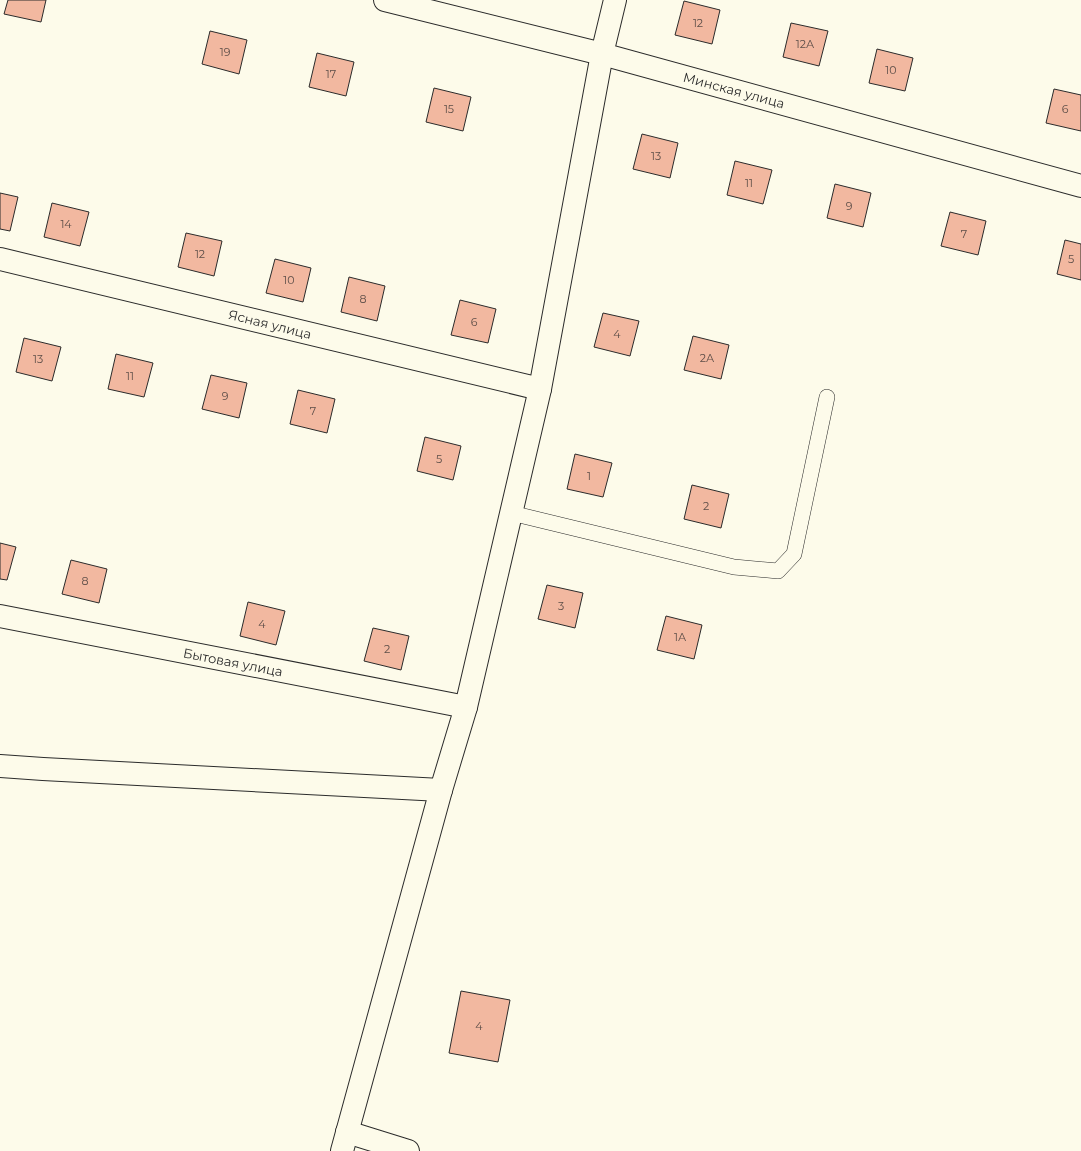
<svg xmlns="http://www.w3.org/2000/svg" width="1081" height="1151" font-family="Montserrat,sans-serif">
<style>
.building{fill:#f2b8a0;stroke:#2b2b2b}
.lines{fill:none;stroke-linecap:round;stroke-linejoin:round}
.service-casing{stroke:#2b2b2b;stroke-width:16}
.minor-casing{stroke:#2b2b2b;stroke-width:24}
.service{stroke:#fdfbea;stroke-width:15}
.minor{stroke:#fdfbea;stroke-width:22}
.labels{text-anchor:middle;stroke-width:3;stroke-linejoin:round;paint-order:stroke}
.number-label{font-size:11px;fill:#5d4e48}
.street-label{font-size:13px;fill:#2b2b2b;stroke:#fdfbea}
</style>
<rect width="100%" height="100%" fill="#fdfbea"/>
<g class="building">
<polygon points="8,0 46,0 41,22 4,14"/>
<polygon points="684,1 720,10 712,44 675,35"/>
<polygon points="791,23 828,31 819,66 783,57"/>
<polygon points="210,31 247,40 239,74 202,64"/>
<polygon points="877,49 913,58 905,91 869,83"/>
<polygon points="317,53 354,62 346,96 309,87"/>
<polygon points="434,88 471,97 463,131 426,122"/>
<polygon points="1054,89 1081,95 1081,131 1046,123"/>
<polygon points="642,134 678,143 670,178 633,169"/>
<polygon points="735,161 772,170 763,204 727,195"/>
<polygon points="835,184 871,193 863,227 827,218"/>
<polygon points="0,193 18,197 10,231 0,229"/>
<polygon points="52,203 89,212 80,246 44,237"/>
<polygon points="950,212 986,221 978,255 941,246"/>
<polygon points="186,233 222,241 214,276 178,267"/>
<polygon points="1065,240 1081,244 1081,280 1057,274"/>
<polygon points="275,259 311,268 303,302 266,293"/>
<polygon points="349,277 385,286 377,321 341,312"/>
<polygon points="460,300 496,309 488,343 451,335"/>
<polygon points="603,313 639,321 630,356 594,347"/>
<polygon points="693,336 729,345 721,379 684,370"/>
<polygon points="24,338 61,347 52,381 16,372"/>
<polygon points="116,354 153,363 144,397 108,389"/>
<polygon points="211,375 247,383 239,418 202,409"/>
<polygon points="298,390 335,399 327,433 290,424"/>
<polygon points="425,437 461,446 453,480 417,471"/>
<polygon points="575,454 612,463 603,497 567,489"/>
<polygon points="692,485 729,494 721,528 684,519"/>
<polygon points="0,543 16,547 7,580 0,579"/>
<polygon points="71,560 107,569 99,603 62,594"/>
<polygon points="547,585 583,593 575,628 538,619"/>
<polygon points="248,602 285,611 276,645 240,636"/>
<polygon points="666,616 702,625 694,659 657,650"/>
<polygon points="373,628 409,636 401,670 364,661"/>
<polygon points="461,991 510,1000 498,1062 449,1053"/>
</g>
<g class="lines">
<defs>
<polyline id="service" points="511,513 734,567 778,571 794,554 827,397"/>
<g id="minor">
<polyline points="385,0 602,54 1081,186"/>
<polyline points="0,259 540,389"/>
<polyline points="0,616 466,707"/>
<polyline points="0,766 43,769 441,790"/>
<polyline points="347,1132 408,1151"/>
<polyline points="342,1151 441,790 466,707 540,389 602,54 615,0"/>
</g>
</defs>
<use href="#service" class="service-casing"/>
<use href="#minor" class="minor-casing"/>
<use href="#service" class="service"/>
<use href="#minor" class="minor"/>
</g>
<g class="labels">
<g class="number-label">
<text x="698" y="27">12</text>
<text x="805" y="48">12А</text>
<text x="225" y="56">19</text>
<text x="891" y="74">10</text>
<text x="331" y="78">17</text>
<text x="449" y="113">15</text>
<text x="1065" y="113">6</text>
<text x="656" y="160">13</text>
<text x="749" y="187">11</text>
<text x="849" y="210">9</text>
<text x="66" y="228">14</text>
<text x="964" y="238">7</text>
<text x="200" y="258">12</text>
<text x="1071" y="263">5</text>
<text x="289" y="284">10</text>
<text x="363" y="303">8</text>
<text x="474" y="326">6</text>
<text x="617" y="338">4</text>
<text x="707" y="362">2А</text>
<text x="38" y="363">13</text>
<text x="130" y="380">11</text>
<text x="225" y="400">9</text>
<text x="313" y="415">7</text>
<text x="439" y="463">5</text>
<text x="589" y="480">1</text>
<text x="706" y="510">2</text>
<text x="85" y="585">8</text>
<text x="561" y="610">3</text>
<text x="262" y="628">4</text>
<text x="680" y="641">1А</text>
<text x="387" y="653">2</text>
<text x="479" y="1030">4</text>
</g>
<g class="street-label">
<text transform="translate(734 90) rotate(15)" y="5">Минская улица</text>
<text transform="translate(270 324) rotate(14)" y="5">Ясная улица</text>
<text transform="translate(233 662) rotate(11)" y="5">Бытовая улица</text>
</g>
</g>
</svg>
